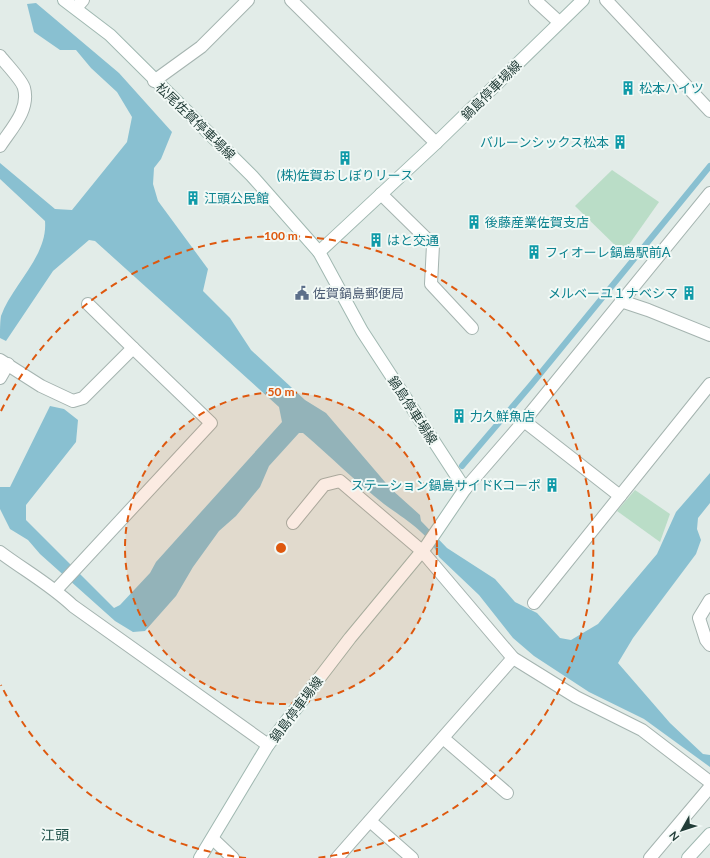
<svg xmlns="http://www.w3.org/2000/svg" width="710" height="858" font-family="Lato,'Noto Sans JP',sans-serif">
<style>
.green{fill:#baddc7}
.water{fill:#89c0d1}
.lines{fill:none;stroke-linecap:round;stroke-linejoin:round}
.stream{stroke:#89c0d1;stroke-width:6}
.minor-casing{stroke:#a5b4b0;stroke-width:14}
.secondary-casing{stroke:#a0b8b1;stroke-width:14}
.minor{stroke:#fff;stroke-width:12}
.secondary{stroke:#fff;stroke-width:12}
.ring{fill:none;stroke:#de580e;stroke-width:2;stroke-dasharray:7 5}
.labels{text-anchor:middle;stroke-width:4;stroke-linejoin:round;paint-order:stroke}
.culture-label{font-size:13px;fill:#0d838f;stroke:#f2f9f6;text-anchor:start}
.street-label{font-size:13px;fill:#223d38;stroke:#f2f9f6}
.service-label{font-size:13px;fill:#4e5e75;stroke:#f2f9f6;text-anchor:start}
.neighbourhood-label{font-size:14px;fill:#1d4f48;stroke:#f2f9f6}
.centre{fill:#de580e;stroke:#f2f9f6;stroke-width:2}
.ring-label{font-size:12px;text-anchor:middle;font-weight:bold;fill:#de580e;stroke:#f2f9f6;stroke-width:4;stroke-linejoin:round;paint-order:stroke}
</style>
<rect width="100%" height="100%" fill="#e2ece8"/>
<g class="green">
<polygon points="612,170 659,202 623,253 575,206"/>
<polygon points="635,490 670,514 660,542 617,511"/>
</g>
<path class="water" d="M36,3L119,73L172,132L161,159L154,168L153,184L158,201L208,269L203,291L230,318L251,350L305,400L326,413L391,489L420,515L421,521L447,548L495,579L515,602L537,613L560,638L571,640L598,624L657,554L676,512L710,473V503L698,518L697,529L701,540L696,554L633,638L618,663L670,723L703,754L710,755V767L644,719L589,692L534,656L513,638L479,595L439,557C430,533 404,519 384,504C356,482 330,456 303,433H299L269,466L260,487L236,516L219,531L193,567L176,596L145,631L133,632L115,621L40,554L28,540L10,529L0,509V487H10L50,406L64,409L78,420L76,442L26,505V520L114,608L120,605L150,573L156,562L282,422L279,407L95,241L89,240L53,271L6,341L0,338C0,331 0,322 1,316C12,285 48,256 45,221L0,179V163L55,209L72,210L127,142L132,117L117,92L91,68L76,50H60L34,32L27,4Z"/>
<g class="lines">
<polyline class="stream" points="462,466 531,385 710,166"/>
<defs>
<g id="minor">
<polyline points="291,0 436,143"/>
<polyline points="535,0 559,22"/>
<polyline points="606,0 710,111"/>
<polyline points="76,8 83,0"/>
<path d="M0,56C6,64 22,80 24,88C30,110 11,129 0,146"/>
<polyline points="154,81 201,47 248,0"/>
<polyline points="381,194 433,245 431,284 472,328"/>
<polyline points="621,301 648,310 710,335"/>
<polyline points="88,304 133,348"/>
<polyline points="0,360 41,386 73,401 83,398 133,348 211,423 56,590"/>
<polyline points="0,378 8,364"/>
<polyline points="524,421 620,496"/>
<polyline points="465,489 524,421 710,193"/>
<polyline points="293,523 324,485 340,481 422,551 513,658 576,697 642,730 710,782"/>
<path d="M0,552C24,570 51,585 73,606L268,745"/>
<polyline points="710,600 699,618 706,640 710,645"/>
<polyline points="534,603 710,384"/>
<polyline points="443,738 507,793"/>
<polyline points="370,821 412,858"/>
<polyline points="213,839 233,858"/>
<polyline points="337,858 513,658"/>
<polyline points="650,858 710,787"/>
</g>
<g id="secondary">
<polyline points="64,0 110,35 252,176 319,252 362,331 465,489 427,545 350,638 268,745 200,858"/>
<polyline points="319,252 436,143 583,0"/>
<polyline points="688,858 710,834"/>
</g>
</defs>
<use href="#minor" class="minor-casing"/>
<use href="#secondary" class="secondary-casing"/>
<use href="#minor" class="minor"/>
<use href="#secondary" class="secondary"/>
</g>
<circle cx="281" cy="548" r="156" fill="#de580e" fill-opacity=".12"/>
<g class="ring">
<circle cx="281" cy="548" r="156"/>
<path d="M246 858A312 312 0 0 1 1 685M1 411A312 312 0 1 1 316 858"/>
</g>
<defs>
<symbol id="building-bare" viewBox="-9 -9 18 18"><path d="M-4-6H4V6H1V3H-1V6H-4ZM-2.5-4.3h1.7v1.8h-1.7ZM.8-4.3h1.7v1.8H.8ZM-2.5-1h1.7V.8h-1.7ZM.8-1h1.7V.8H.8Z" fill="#0f9aa8" stroke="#f2f9f6" stroke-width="2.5" paint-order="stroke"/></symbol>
<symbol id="civic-bare" viewBox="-9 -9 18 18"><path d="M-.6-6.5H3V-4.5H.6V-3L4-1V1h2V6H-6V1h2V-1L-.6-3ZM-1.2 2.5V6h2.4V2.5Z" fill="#5c6f8a" stroke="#f2f9f6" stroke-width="2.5" paint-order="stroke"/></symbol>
</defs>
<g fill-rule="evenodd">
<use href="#building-bare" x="618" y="78" width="20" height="20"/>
<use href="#building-bare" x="610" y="132" width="20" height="20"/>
<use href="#building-bare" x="335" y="148" width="20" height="20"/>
<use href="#building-bare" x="183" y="188" width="20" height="20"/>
<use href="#building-bare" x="464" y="212" width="20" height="20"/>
<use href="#building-bare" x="366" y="230" width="20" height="20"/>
<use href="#building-bare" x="524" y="242" width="20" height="20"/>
<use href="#civic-bare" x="292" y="283" width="20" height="20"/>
<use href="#building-bare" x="679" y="283" width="20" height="20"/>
<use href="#building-bare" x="449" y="406" width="20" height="20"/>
<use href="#building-bare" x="542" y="475" width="20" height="20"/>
</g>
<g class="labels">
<g class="culture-label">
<text x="639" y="93">松本ハイツ</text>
<text x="609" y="147" text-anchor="end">バルーンシックス松本</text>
<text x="345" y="180" text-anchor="middle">(株)佐賀おしぼりリース</text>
<text x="204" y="203">江頭公民館</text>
<text x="485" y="227">後藤産業佐賀支店</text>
<text x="387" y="245">はと交通</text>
<text x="545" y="257">フィオーレ鍋島駅前A</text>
<text x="678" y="298" text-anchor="end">メルベーユ１ナベシマ</text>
<text x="470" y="421">力久鮮魚店</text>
<text x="541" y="490" text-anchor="end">ステーション鍋島サイドKコーポ</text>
</g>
<g class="street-label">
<text transform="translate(491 90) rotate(-45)" y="5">鍋島停車場線</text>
<text transform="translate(196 121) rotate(44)" y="5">松尾佐賀停車場線</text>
<text transform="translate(413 410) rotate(57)" y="5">鍋島停車場線</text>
<text transform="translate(296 709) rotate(-53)" y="5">鍋島停車場線</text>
</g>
<g class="service-label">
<text x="313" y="298">佐賀鍋島郵便局</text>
</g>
<g class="neighbourhood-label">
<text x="55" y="840">江頭</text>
</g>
</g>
<circle cx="281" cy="548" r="6" class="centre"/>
<g class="ring-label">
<text x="281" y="240">100 m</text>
<text x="281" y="396">50 m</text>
</g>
<g transform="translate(682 830) rotate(231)" stroke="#f2f9f6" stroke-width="3" paint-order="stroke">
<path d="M0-3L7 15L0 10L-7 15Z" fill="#223d38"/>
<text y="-6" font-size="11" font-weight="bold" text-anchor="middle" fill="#223d38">N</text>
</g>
</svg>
